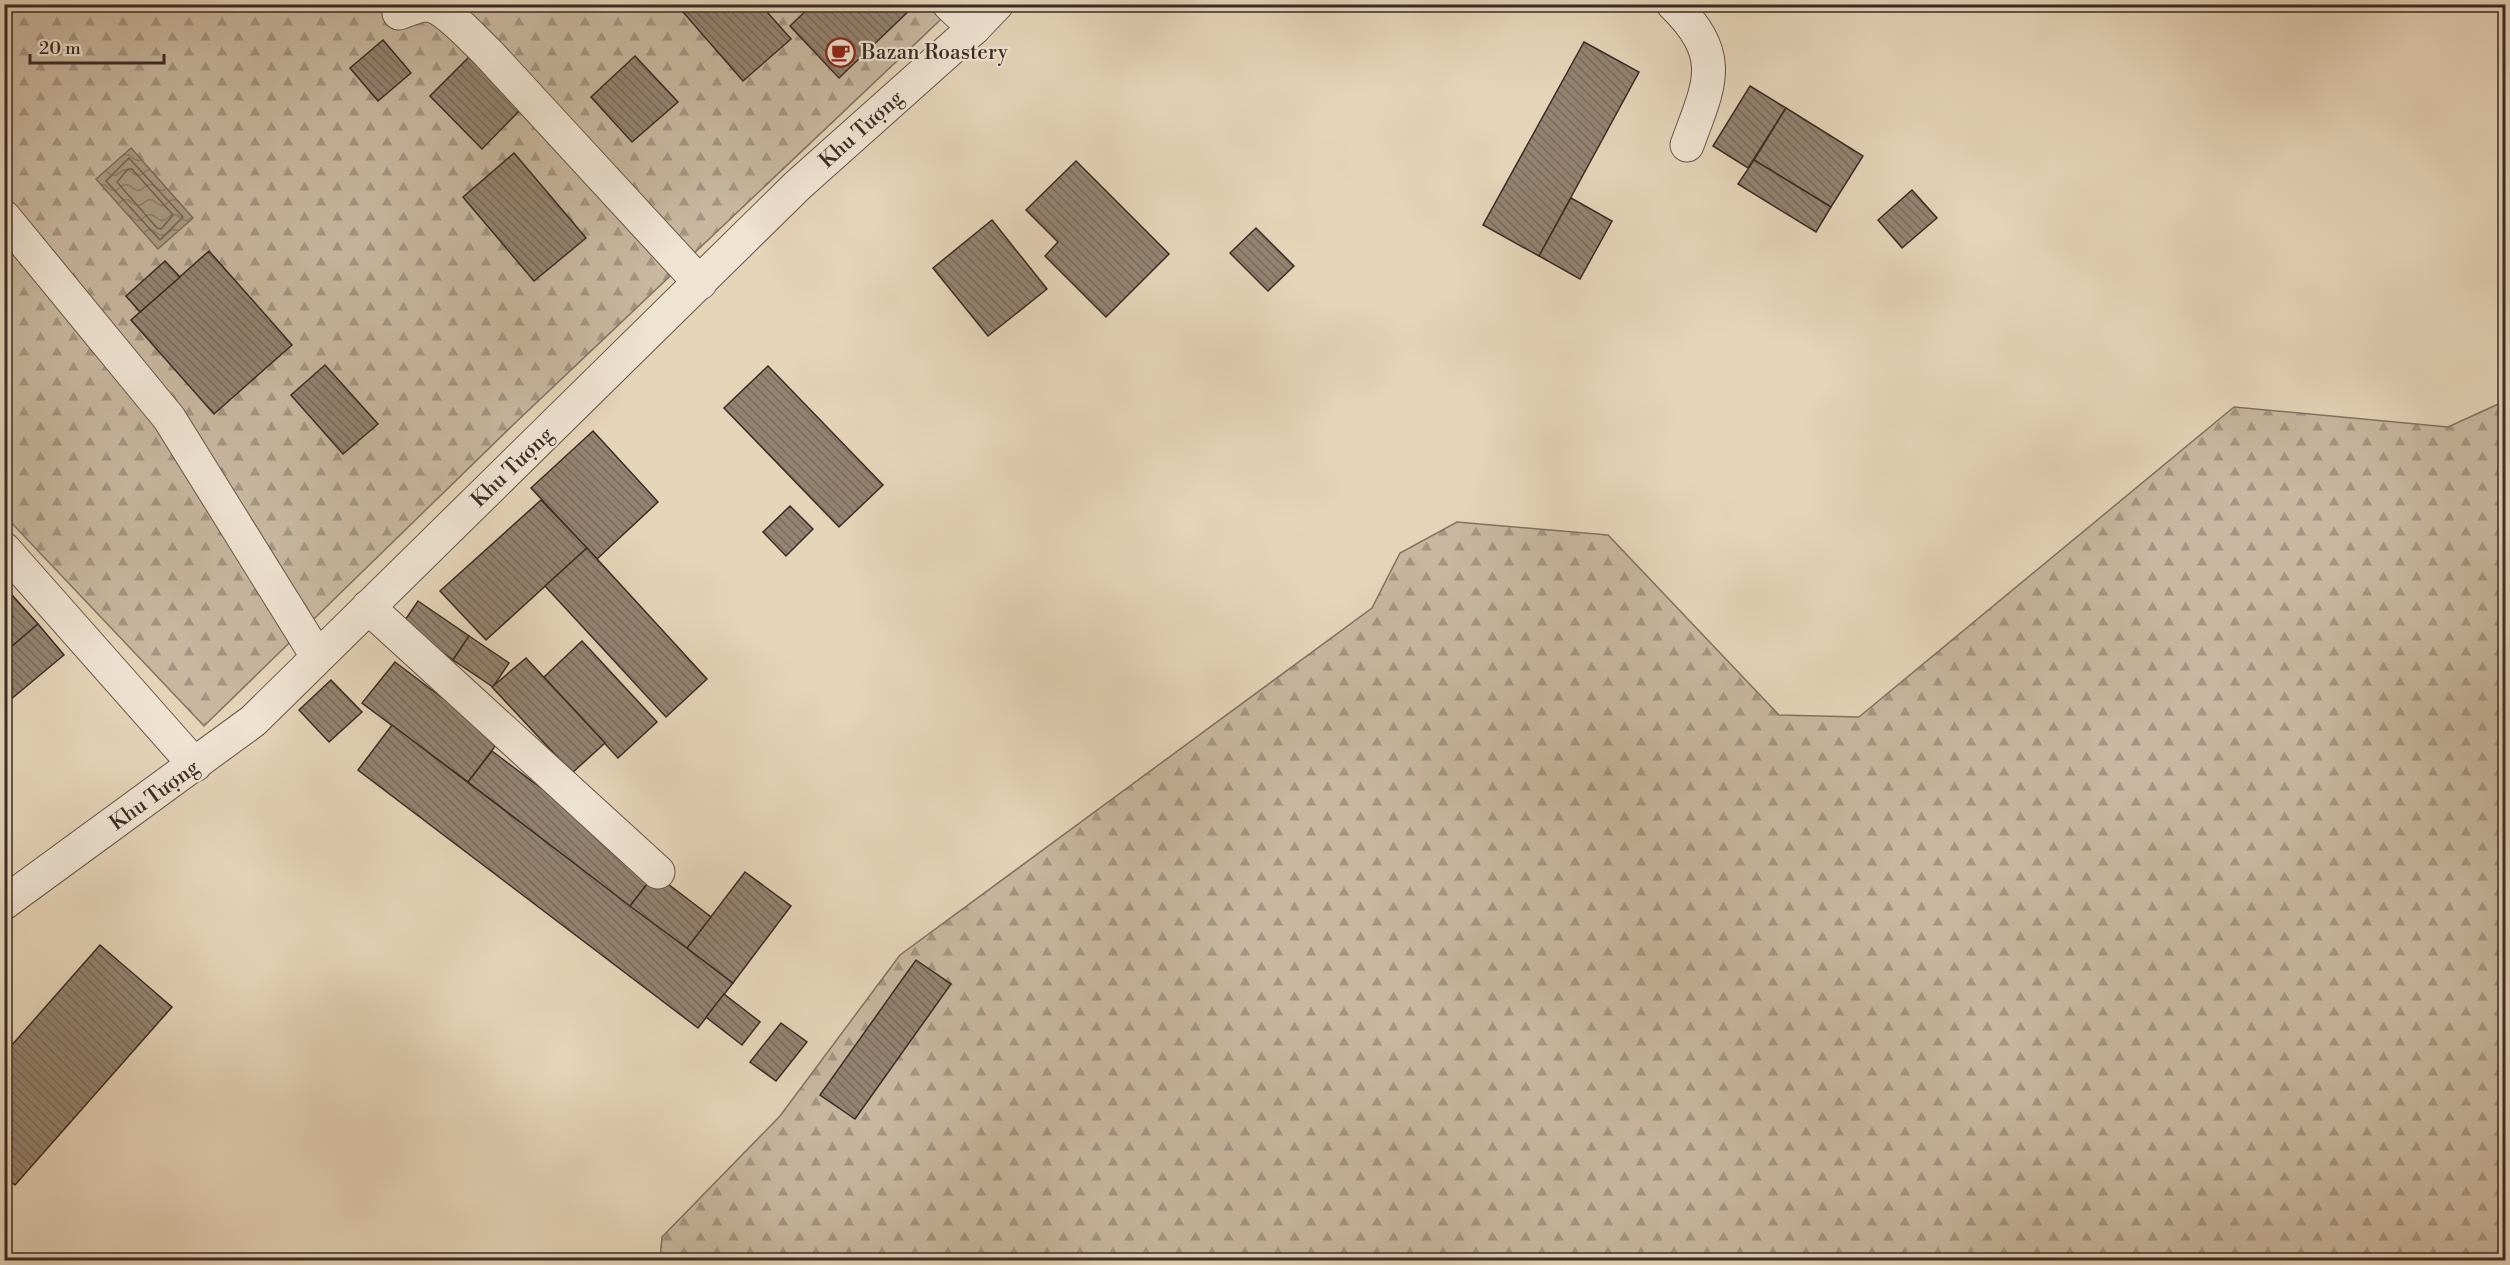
<svg xmlns="http://www.w3.org/2000/svg" width="2510" height="1265" font-family="'Libre Bodoni',serif">
<style>
.forest{fill:url(#forest-firs);stroke:#827162;stroke-width:1.5}
.water{fill:url(#water-waves);stroke:#7f6e5f;stroke-width:1.5}
.lines{fill:none;stroke-linecap:round;stroke-linejoin:round}
.shore{stroke:#746355;stroke-width:1.5}
.building{fill:url(#building-back-hatch);stroke:#3b2b24;stroke-width:1.5}
.minor-casing{stroke:#665549;stroke-width:35}
.minor{stroke:#efe3d2;stroke-width:33}
.labels{text-anchor:middle;stroke-width:4.5;stroke-linejoin:round;paint-order:stroke}
.poi-label{font-size:21px;fill:#3b2b24;stroke:#efe3d2;text-anchor:start}
.street-label{font-size:21px;fill:#3b2b24;stroke:#efe3d2}
</style>
<defs>
<pattern id="forest-firs" width="22" height="20" patternUnits="userSpaceOnUse" patternTransform="scale(1.5)"><rect width="22" height="20" fill="#c9b7a0"/><path d="M5 1l3.5 6h-7zM16 11l3.5 6h-7z" fill="#a49582"/></pattern>
<pattern id="water-waves" width="16" height="10" patternUnits="userSpaceOnUse" patternTransform="scale(1.5)"><rect width="16" height="10" fill="#ac9b86"/><path d="M0 5q4-4 8 0t8 0" fill="none" stroke="#8d7f6d"/></pattern>
<pattern id="building-back-hatch" width="6" height="6" patternUnits="userSpaceOnUse" patternTransform="scale(1.5)"><rect width="6" height="6" fill="#948371"/><path d="M-1 5l2 2M0 0l6 6M5-1l2 2" fill="none" stroke="#7a6b5d"/></pattern>
</defs>
<rect width="100%" height="100%" fill="#e6d4b9"/>
<filter id="stains"><feTurbulence type="fractalNoise" baseFrequency=".00333" numOctaves="4"/><feColorMatrix values="0 0 0 0 .2 0 0 0 0 .09 0 0 0 0 .02 0 0 0 .5 -.17"/></filter>
<radialGradient id="worn" r=".72"><stop offset=".6" stop-color="#630" stop-opacity="0"/><stop offset="1" stop-color="#630" stop-opacity=".3"/></radialGradient>
<g class="forest">
<polygon points="5,5 956,5 514,424 204,726 5,516"/>
<polygon points="2505,401 2505,1260 660,1260 662,1237 780,1116 900,955 1372,608 1400,553 1457,522 1608,535 1779,715 1859,717 2234,407 2448,427"/>
</g>
<polygon class="water" points="131,148 193,218 158,249 96,179"/>
<g class="lines">
<g class="shore">
<polygon points="129,158 183,217 160,240 106,181"/>
<polygon points="128,169 132,169 173,215 161,229 157,228 117,182"/>
</g>
</g>
<g class="building">
<polygon points="676,4 760,4 791,39 743,81"/>
<polygon points="813,4 916,4 839,78 790,26"/>
<polygon points="383,40 411,73 378,101 350,68"/>
<polygon points="1584,42 1639,72 1539,256 1483,225"/>
<polygon points="470,56 521,109 482,149 430,96"/>
<polygon points="635,56 678,102 632,142 591,97"/>
<polygon points="1750,86 1786,108 1748,168 1713,146"/>
<polygon points="1786,108 1863,156 1831,207 1754,160"/>
<polygon points="514,153 586,238 534,281 463,197"/>
<polygon points="1754,160 1831,207 1816,232 1738,184"/>
<polygon points="1076,161 1169,254 1106,317 1045,256 1058,242 1026,210"/>
<polygon points="1912,190 1937,218 1902,248 1878,220"/>
<polygon points="1571,198 1612,221 1580,279 1539,256"/>
<polygon points="992,220 1047,289 988,336 933,268"/>
<polygon points="1256,228 1294,266 1268,291 1230,253"/>
<polygon points="209,251 292,345 214,414 131,320"/>
<polygon points="165,261 180,277 140,312 126,296"/>
<polygon points="325,365 378,424 343,454 291,395"/>
<polygon points="768,366 883,485 839,527 724,408"/>
<polygon points="593,431 658,502 597,559 531,488"/>
<polygon points="541,500 587,548 486,640 440,591"/>
<polygon points="790,506 813,529 786,556 763,532"/>
<polygon points="587,548 707,679 666,717 545,586"/>
<polygon points="4,586 38,624 4,653"/>
<polygon points="418,601 469,636 453,660 401,626"/>
<polygon points="38,624 64,655 4,705 4,653"/>
<polygon points="469,636 509,663 493,687 453,660"/>
<polygon points="582,641 657,722 618,758 544,677"/>
<polygon points="526,658 605,743 572,773 492,687"/>
<polygon points="395,662 499,741 468,782 362,703"/>
<polygon points="331,680 362,712 329,742 299,710"/>
<polygon points="392,725 733,983 698,1028 358,770"/>
<polygon points="492,751 655,874 630,906 468,782"/>
<polygon points="745,872 791,906 733,983 687,948"/>
<polygon points="655,874 711,917 687,948 630,906"/>
<polygon points="100,945 172,1007 15,1185 4,1176 4,1054"/>
<polygon points="916,960 951,984 855,1119 820,1095"/>
<polygon points="724,994 760,1022 742,1045 706,1017"/>
<polygon points="781,1023 807,1042 776,1081 750,1062"/>
</g>
<g class="lines">
<defs>
<g id="minor">
<polyline points="949,4 974,28"/>
<path d="M1673,4C1726,56 1710,83 1687,145"/>
<path d="M399,13C408,10 418,5 427,5C445,6 475,41 488,53L700,283"/>
<polyline points="4,217 169,418 317,656"/>
<polyline points="4,549 195,765"/>
<polyline points="368,607 658,872"/>
<polyline points="4,903 253,721 797,186 974,28 997,4"/>
</g>
</defs>
<use href="#minor" class="minor-casing"/>
<use href="#minor" class="minor"/>
</g>
<defs>
<symbol id="cafe-ring" viewBox="-11 -11 22 22"><circle r="9.5" fill="#efe3d2" stroke="#8f2418" stroke-width="1.5"/><path d="M-5.5-4.5H6V0H3Q3 3.5 0 3.5H-2.5Q-5.5 3.5-5.5 0ZM3-3.2v2h1.7v-2ZM-6 4.5H4V6H-6Z" fill="#8f2418"/></symbol>
</defs>
<g fill-rule="evenodd">
<use href="#cafe-ring" x="824" y="36" width="33" height="33"/>
</g>
<g class="labels">
<g class="poi-label">
<text x="861" y="59">Bazan Roastery</text>
</g>
<g class="street-label">
<text transform="translate(861 129) rotate(-42)" y="7">Khu Tượng</text>
<text transform="translate(512 467) rotate(-44)" y="7">Khu Tượng</text>
<text transform="translate(154 795) rotate(-36)" y="7">Khu Tượng</text>
</g>
</g>
<rect width="2510" height="1265" fill="none" stroke="#e6d4b9" stroke-width="24"/>
<rect x="6" y="6" width="2498" height="1253" fill="none" stroke="#3b2b24" stroke-width="3"/>
<rect x="12" y="12" width="2486" height="1241" fill="none" stroke="#3b2b24" stroke-width="1.5"/>
<path d="M30 54v9h134v-9" fill="none" stroke="#3b2b24" stroke-width="3"/>
<text x="39" y="54" font-size="18" fill="#3b2b24" stroke="#efe3d2" stroke-width="4.5" paint-order="stroke">20 m</text>
<rect width="100%" height="100%" filter="url(#stains)"/>
<rect width="100%" height="100%" fill="url(#worn)"/>
</svg>
